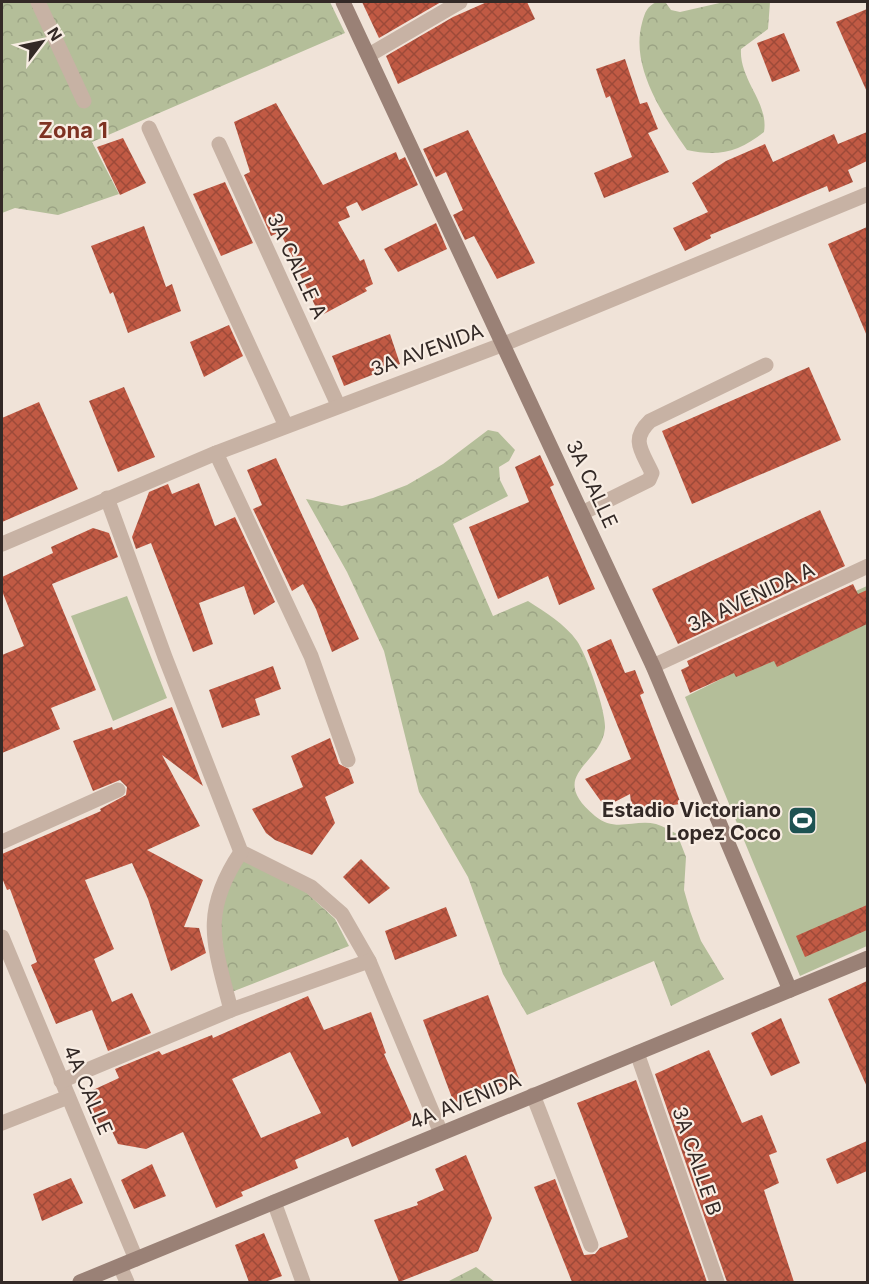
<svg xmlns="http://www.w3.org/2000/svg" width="869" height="1284" font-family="Inter,sans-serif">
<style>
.grass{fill:#b4be99}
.forest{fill:url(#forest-crowns)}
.building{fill:url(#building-cross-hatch);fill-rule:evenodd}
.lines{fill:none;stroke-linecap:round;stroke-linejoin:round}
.lane{stroke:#c7b2a4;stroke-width:15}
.street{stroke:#c7b2a4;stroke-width:15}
.secondary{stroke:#9a8176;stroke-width:15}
.labels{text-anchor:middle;stroke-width:4.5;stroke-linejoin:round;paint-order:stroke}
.street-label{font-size:20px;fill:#332926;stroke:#f8ede3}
.poi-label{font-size:20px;font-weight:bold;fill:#332926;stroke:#f8ede3;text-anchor:end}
.quarter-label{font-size:22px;font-weight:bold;fill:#7e3222;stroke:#f8ede3}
</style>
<defs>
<pattern id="forest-crowns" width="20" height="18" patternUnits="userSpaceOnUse" patternTransform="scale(1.5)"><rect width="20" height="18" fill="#b4be99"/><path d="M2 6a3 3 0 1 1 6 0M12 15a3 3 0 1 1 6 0" fill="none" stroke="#9ba384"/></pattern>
<pattern id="building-cross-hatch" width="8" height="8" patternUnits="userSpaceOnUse" patternTransform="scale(1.5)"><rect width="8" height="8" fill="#c15a44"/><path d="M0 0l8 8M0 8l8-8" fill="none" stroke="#9d4a39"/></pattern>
</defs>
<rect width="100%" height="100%" fill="#f0e3d8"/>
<g class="grass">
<polygon points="867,586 867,946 800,976 685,697 723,678 713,655"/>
<polygon points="127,596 167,698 113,721 71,616"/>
</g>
<g class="forest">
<polygon points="2,2 330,2 345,33 92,142 119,194 58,215 15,208 2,213"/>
<path d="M657,2L666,3L671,10L680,12L724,2H770L768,29L741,49C739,80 769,102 764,132C739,152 718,157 687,150C663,115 630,67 642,23C645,12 647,6 657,2Z"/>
<path d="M488,430L498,432L515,450L509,461L499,467L500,480L508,496L453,524L493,616L528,601C545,612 565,624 577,641C587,655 606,712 605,728C602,765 545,774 595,816C615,833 634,819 656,824C663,826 671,831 677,834L686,857L684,890L690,911L701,941L724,979L671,1006L654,961L527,1015L503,974L468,877L419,792L384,651L347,572L306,499L342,506L373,498L407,485L443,464Z"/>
<polygon points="238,846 307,893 335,919 349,946 229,993 215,887"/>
<polygon points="476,1267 495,1282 447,1282"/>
</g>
<g class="building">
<polygon points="362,2 441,2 379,38"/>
<polygon points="487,2 527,2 535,19 398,84 386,56 453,17"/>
<polygon points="867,9 867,92 836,22"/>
<polygon points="784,33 800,71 772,82 757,43"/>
<polygon points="625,59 640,104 647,102 658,129 648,133 669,172 604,198 594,173 632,157 610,96 606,98 596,69"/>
<polygon points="276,103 323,185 396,152 399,160 405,157 418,185 362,211 357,202 346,207 350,217 338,222 360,261 364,259 373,284 365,288 367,291 320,316 280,232 271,236 244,175 250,172 234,122"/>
<polygon points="468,130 535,263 497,279 474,236 465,240 453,215 463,210 446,172 436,177 423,149"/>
<polygon points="867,132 867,161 848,170 853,182 829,192 827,186 710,235 711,238 685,251 673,228 708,212 692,183 726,161 765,144 773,162 834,134 838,144"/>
<polygon points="123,138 146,183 120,195 97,147"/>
<polygon points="225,182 253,243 221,256 193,194"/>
<polygon points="436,223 447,249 398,272 384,249"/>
<polygon points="144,226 166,287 172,284 181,311 128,333 113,292 110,294 91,246"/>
<polygon points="867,227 867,336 828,244"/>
<polygon points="229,325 243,356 204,377 190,342"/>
<polygon points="390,334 400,364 344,386 332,356"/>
<polygon points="809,367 841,440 692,504 662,431"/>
<polygon points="124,387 155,457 118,472 89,401"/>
<polygon points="39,402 78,489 2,522 2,418"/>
<polygon points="540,455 554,485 550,487 595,589 559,605 548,576 498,599 469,527 529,502 515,467"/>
<polygon points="276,458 359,639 332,652 316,609 303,584 292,591 253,509 262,505 247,470"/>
<polygon points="199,483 215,526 235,517 275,602 254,615 244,586 199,603 213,644 193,652 151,543 136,549 132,537 149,492 168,484 172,494"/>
<polygon points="820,510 845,566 678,644 652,589"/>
<polygon points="93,528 109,533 118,557 52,584 96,690 51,708 60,729 2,753 2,655 24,646 2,591 2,577 53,553 51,547"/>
<polygon points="853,584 858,594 867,590 867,624 777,667 774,661 736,677 734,673 690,693 681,670 689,666 687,661"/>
<polygon points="611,639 625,673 635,670 644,693 640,695 681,804 632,810 630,794 605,807 585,779 631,759 587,650"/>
<polygon points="273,666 281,689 255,699 260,715 222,728 209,690"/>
<polygon points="172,707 203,786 162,755 200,826 147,850 203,880 184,927 199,928 206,953 171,971 148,899 132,863 85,880 114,949 94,959 112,1002 132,993 151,1033 108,1051 92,1010 56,1024 31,965 37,962 10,889 7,890 2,878 2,854 101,811 100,809 126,795 127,787 120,780 93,791 73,741 112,727 113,730"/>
<polygon points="330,738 339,764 349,769 354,783 325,797 335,823 312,855 275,840 266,833 252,809 303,787 291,756"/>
<polygon points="361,859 390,888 369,904 343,877"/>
<polygon points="867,905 867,930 805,957 796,936"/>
<polygon points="446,907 457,936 395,960 385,931"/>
<polygon points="867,981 867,1087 828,999"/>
<polygon points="488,995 519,1079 455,1106 423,1020"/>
<path d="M308,996L324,1030L371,1012L386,1053L384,1054L413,1119L352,1147L348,1137L295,1160L298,1168L241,1192L243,1196L216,1208L183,1132L146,1149L118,1144L111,1129L103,1132L89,1102L93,1090L119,1078L115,1069L159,1051L162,1055L212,1035L213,1038ZM290,1052L321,1113L261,1138L232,1079Z"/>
<polygon points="781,1018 800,1063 771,1076 751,1033"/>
<polygon points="709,1050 742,1123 762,1115 777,1152 769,1155 779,1183 764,1190 794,1282 727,1282 655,1074"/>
<polygon points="636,1080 707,1282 572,1282 534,1187 555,1179 584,1255 595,1254 600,1248 628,1237 577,1103"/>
<polygon points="867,1141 867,1171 837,1184 826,1159"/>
<polygon points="466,1155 492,1218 478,1251 399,1282 374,1220 418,1205 417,1202 444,1190 435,1169"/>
<polygon points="152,1164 166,1196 134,1209 121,1180"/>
<polygon points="71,1178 83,1203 42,1221 33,1194"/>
<polygon points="264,1233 282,1276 265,1282 249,1282 235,1245"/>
</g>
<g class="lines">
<g class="lane">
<path d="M582,513L649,480L652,473C642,451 630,440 650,421L766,365"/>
<polyline points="533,1095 591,1245"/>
</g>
<g class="street">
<polyline points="38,2 84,101"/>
<polyline points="369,55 460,2"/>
<polyline points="149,128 286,426"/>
<polyline points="219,144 338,405"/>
<polyline points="216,453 311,656 348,760"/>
<polyline points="107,498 165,657 241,852 311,887 342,914 369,961 441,1133"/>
<polyline points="2,544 216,453 504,344 868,194"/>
<polyline points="653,666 868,566"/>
<polyline points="2,842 118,790"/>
<polyline points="2,937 136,1259"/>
<path d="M231,1010C214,944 200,913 241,852"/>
<polyline points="637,1053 717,1282"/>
<polyline points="61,1081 231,1010 369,961"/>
<polyline points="2,1123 68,1097"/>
<polyline points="274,1202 303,1282"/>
<polyline points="120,1266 127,1282"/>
</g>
<g class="secondary">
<polyline points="343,2 653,666 790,990"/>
<polyline points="80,1282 868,958"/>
</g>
</g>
<defs>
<symbol id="stadium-square" viewBox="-11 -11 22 22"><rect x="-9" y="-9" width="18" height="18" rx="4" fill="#1d5252" stroke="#f8ede3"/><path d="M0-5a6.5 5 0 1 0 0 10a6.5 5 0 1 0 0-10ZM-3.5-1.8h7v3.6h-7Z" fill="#fff"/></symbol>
</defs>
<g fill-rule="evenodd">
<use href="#stadium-square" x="786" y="804" width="33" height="33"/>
</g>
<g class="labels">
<g class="street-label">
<text transform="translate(297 266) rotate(65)" y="7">3A CALLE A</text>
<text transform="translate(427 350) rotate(-20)" y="7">3A AVENIDA</text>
<text transform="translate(592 484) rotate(65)" y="7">3A CALLE</text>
<text transform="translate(751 597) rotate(-25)" y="7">3A AVENIDA A</text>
<text transform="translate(88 1090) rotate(67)" y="7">4A CALLE</text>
<text transform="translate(465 1101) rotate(-22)" y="7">4A AVENIDA</text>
<text transform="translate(697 1161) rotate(71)" y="7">3A CALLE B</text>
</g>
<g class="poi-label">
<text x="781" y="817">Estadio Victoriano<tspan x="781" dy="23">Lopez Coco</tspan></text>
</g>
<g class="quarter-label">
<text x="73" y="138">Zona 1</text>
</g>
</g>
<rect width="869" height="1284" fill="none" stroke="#332926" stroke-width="6"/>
<g transform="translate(42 42) rotate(58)" stroke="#f8ede3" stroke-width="4.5" paint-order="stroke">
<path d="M0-4.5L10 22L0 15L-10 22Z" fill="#332926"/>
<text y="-9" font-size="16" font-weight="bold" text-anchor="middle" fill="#332926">N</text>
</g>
</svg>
